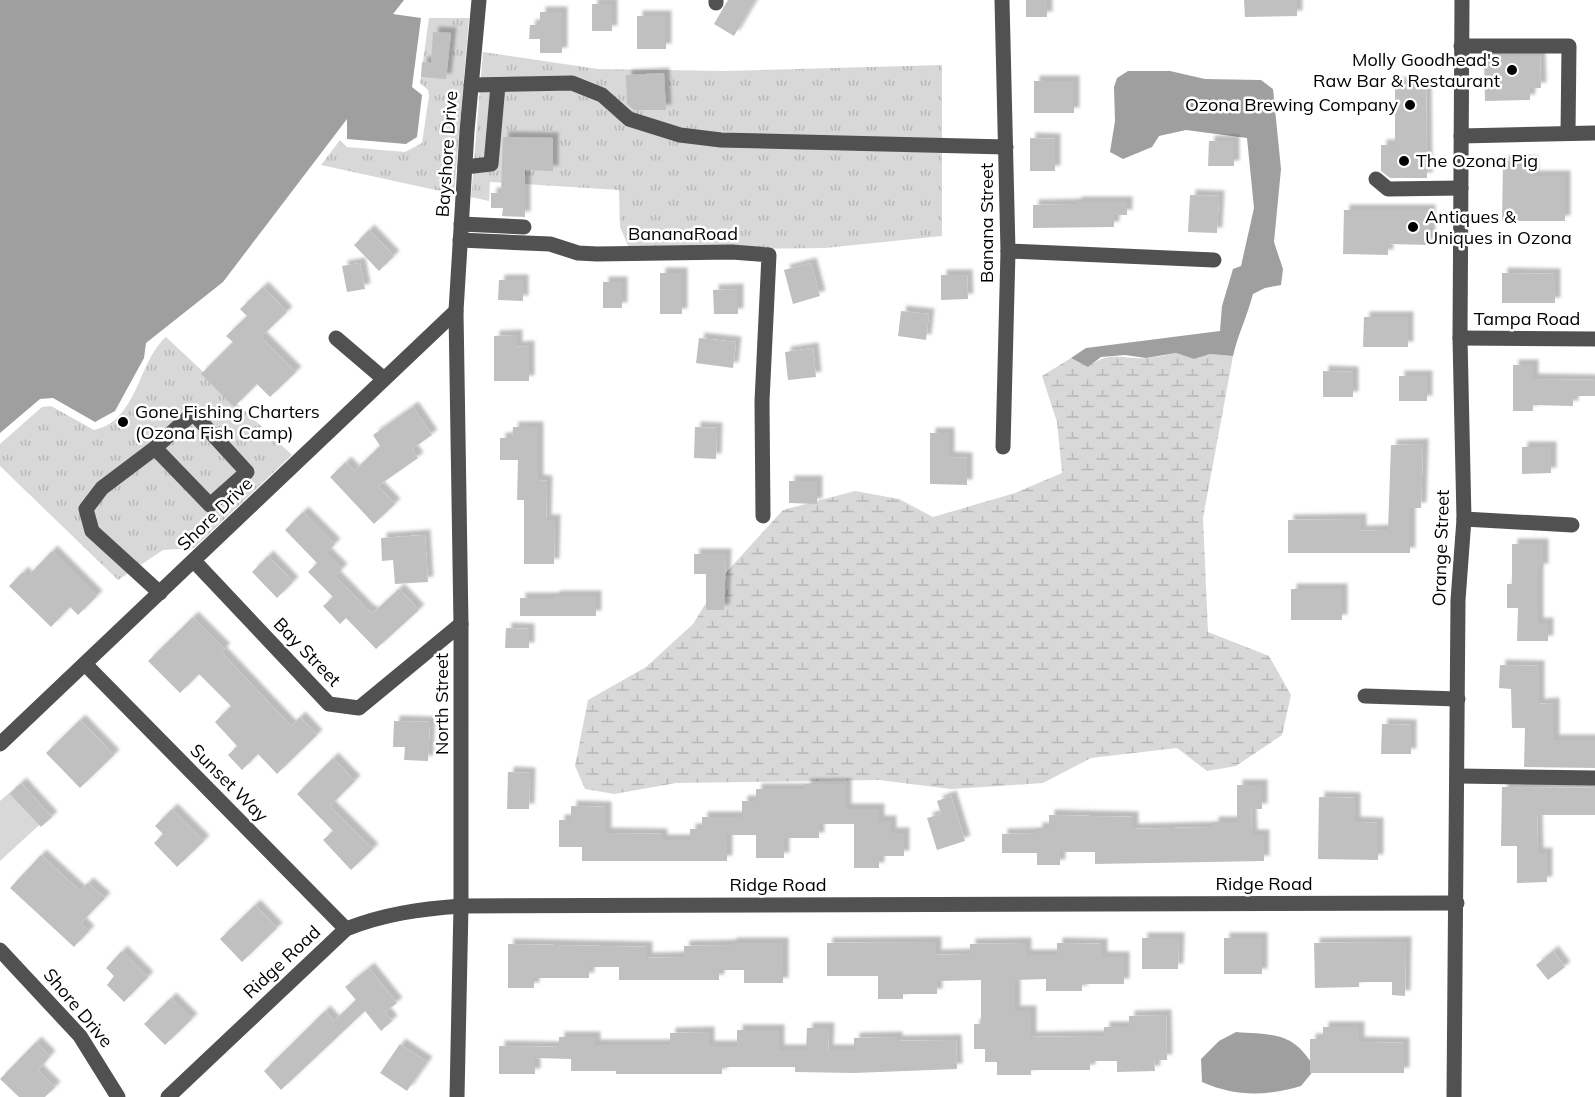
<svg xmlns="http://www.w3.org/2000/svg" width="1595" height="1097" font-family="Mulish,sans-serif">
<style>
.wetland{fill:url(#wetland-marsh)}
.park{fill:url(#park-tufts)}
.pitch{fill:#d8d8d8}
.water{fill:#9f9f9f}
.building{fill:#c0c0c0;filter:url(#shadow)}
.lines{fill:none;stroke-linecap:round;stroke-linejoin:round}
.minor{stroke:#515151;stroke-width:15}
.poi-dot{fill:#000;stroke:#fff;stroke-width:2}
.labels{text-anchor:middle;stroke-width:5;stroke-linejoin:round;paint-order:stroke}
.poi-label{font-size:18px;fill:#000;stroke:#fff;text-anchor:start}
.street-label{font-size:18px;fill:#000;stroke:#fff}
</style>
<defs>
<pattern id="wetland-marsh" width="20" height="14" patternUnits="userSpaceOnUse" patternTransform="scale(1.5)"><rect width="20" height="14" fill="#d8d8d8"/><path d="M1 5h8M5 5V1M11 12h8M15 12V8" fill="none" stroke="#b8b8b8"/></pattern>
<pattern id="park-tufts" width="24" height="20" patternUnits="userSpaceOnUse" patternTransform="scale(1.5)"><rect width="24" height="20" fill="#d8d8d8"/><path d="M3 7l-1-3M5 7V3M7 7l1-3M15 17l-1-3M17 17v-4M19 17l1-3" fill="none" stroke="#b8b8b8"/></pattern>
<filter id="shadow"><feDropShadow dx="5.5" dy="-5.5" stdDeviation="1.5" flood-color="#0004"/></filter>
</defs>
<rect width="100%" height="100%" fill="#fff"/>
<path class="wetland" d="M1176,353L1194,359L1210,354L1233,356L1203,518L1208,632L1269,656L1291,695L1282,735L1236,766L1207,771L1177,748L1091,758L1043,783L951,789L879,780L676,783L614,794L585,789L575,766L588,700L646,667L693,624L722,577L783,510L855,491L899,499L933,517L1015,493L1062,473L1057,422L1042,376L1071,358L1088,367C1111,349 1123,360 1148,358C1157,357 1167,355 1176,353Z"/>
<g class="park">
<polygon points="429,18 469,18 454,194 321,165 340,140 347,147 405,152 422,143 429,96 428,90 420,83"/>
<polygon points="483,52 598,69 724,71 942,65 942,236 825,248 630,250 620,227 619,190 490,182 489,201 471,197"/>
<path d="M166,337L292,455L194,548L163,550L118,580L0,466V444L42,407L51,406L94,430C138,421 138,361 166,337Z"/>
</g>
<polygon class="pitch" points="17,786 47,818 0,861 0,801"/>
<g class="water">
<polygon points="0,0 404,0 393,14 421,18 412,87 422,95 417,137 406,144 347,139 347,119 223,282 146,343 144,358 115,411 95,422 53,398 40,399 0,433"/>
<path d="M1128,71H1170L1205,79L1261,80L1273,89L1281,169L1274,242L1283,269L1281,285L1265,288L1253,294C1247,317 1238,334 1233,356L1210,354L1194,359L1176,353L1146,358L1125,355L1101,357L1088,367L1071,358L1086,348L1220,331L1222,306L1233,269L1241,266L1254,208L1247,138L1186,130L1159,136L1152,147L1123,159L1110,152L1115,121L1114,87L1117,78Z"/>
<path d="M1236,1032C1274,1035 1294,1031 1315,1069L1301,1086C1266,1096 1236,1097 1202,1082L1201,1059L1219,1041Z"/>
</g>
<g class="building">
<polygon points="728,0 755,0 734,36 714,24"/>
<rect x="1026" y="0" width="21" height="17"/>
<polygon points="1244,0 1297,0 1297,16 1245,17"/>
<rect x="592" y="4" width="20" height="27"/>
<polygon points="540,12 562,12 562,53 540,53 540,39 529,39 530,25 540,25"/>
<rect x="637" y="16" width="29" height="33"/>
<polygon points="433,32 451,33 446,79 421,77 422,62 431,63"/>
<polygon points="1484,56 1540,56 1541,88 1530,88 1530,100 1485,101"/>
<polygon points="664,73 666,110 634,110 627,104 626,75"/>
<rect x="1034" y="81" width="40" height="32"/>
<polygon points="1395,83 1426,83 1427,178 1390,178 1381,171 1381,145 1395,145"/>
<polygon points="503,137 553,138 553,171 525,170 525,217 502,216 503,208 491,208 491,193 501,193"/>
<polygon points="1030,138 1055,139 1055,171 1030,171"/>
<polygon points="1209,141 1234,141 1234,166 1208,166"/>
<polygon points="1503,161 1533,161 1533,176 1565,176 1565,221 1502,221"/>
<polygon points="1190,195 1219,196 1217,233 1188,232"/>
<polygon points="1076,202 1127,202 1127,215 1114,215 1114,227 1033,228 1033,205 1076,204"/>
<polygon points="1344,210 1430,210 1430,245 1388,244 1388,255 1343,254"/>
<polygon points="369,230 394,256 379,271 354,245"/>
<polygon points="360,263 365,289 347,292 342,266"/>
<polygon points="811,263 820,296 793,304 784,270"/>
<rect x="660" y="273" width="22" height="41"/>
<polygon points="1502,273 1555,274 1555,303 1502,303"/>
<polygon points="941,275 967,275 968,299 941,300"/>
<polygon points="499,280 523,280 523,301 498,300"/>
<rect x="603" y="282" width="19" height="26"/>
<polygon points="263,287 287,312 261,337 296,372 270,397 257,384 234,407 201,374 233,342 226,336 247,316 240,309"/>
<polygon points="738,289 738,314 714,314 713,290"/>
<polygon points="901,311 929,314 926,340 898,336"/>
<polygon points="1364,317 1408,317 1408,347 1363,347"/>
<polygon points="517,335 517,347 529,346 529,381 494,381 494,336"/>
<polygon points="699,338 736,342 733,368 696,363"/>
<polygon points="813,348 816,377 788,380 785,352"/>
<polygon points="1513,365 1533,365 1533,379 1595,380 1595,396 1573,396 1573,406 1533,405 1533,411 1513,411"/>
<polygon points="1323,371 1353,372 1353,397 1323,397"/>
<rect x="1399" y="376" width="28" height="25"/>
<polygon points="413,407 432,435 412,449 418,458 378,486 395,504 374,524 330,477 346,462 354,471 380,446 373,435"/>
<polygon points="513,427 538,427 538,480 547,481 546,520 555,520 554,564 524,564 524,500 517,500 518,460 500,460 500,438 512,438"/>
<polygon points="695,427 717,428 716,459 694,458"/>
<polygon points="930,433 949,433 949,457 967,458 967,485 930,484"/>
<polygon points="1423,444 1421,508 1410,508 1410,553 1288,553 1288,520 1361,519 1361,531 1388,530 1391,445"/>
<polygon points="1522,447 1551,447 1551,473 1522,474"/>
<polygon points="789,481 817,481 817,504 789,503"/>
<polygon points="303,512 335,544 326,553 342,569 335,576 367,609 373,613 399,589 419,610 376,649 346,618 340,624 323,606 333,597 308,572 317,563 285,530"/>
<polygon points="425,535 428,582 395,584 393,560 382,561 381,538"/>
<polygon points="1512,544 1543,544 1543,569 1538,569 1538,623 1548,623 1548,641 1517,641 1518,608 1507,608 1507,584 1512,584"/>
<polygon points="52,551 97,596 78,615 70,607 51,627 9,586 23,572 27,577"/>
<polygon points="694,554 726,554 724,610 706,610 706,574 694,574"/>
<polygon points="268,556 293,582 277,598 252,572"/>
<rect x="1291" y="589" width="51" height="31"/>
<polygon points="554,596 596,596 596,616 520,616 520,598 554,598"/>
<polygon points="193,617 225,649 221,652 291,726 300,717 317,735 277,774 258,754 242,770 228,755 237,746 215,722 231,706 199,674 180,693 148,661"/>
<polygon points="506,628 529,629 529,648 505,648"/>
<polygon points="1500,665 1539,666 1539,704 1554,703 1554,740 1595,740 1595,768 1524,767 1525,728 1512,728 1511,689 1499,688"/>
<polygon points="80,720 114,755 80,788 46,753"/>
<polygon points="394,721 430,722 428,761 404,760 405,747 393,747"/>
<polygon points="1382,724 1411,725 1411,754 1381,754"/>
<polygon points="333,758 355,781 330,806 373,849 351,870 323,840 333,831 297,794"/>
<polygon points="508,772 530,773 529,809 507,809"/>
<polygon points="21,783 52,817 41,827 10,794"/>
<polygon points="805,784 846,784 846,809 879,809 879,821 891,821 891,833 904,833 904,856 879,856 879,868 854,868 854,824 819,824 819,838 784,838 784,858 756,858 756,835 727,835 727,861 582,861 582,847 559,847 559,820 571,820 571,806 606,807 606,833 662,834 662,840 690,840 690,829 702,829 702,817 742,817 742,801 756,801 756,789 805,789"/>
<polygon points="1237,785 1262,785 1262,809 1251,809 1252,835 1264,835 1264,861 1095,864 1095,852 1060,852 1060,865 1037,865 1037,853 1002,853 1002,834 1037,833 1037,828 1049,828 1049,815 1133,817 1133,829 1213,827 1213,822 1237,822"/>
<polygon points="1502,787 1595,788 1595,815 1537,815 1538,853 1547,853 1547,882 1517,883 1517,846 1501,846"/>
<polygon points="951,796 965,841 937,850 927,818 941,814 937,801"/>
<polygon points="1319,797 1355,798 1355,822 1378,823 1378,860 1318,859"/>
<polygon points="172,809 204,841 177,867 154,843 163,834 155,826"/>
<polygon points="41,855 80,891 88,883 105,898 81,923 89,931 74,947 10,888"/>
<polygon points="255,905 277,928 242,962 220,939"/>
<polygon points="1142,938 1179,938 1178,969 1142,969"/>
<rect x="1224" y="938" width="38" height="36"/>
<polygon points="936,942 936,955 970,954 970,944 1026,943 1026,955 1057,955 1057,943 1102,944 1102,957 1124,957 1124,984 1082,984 1082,991 1046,991 1046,979 1015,980 1015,1011 1031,1011 1031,1037 1104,1036 1104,1027 1129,1027 1129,1016 1166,1015 1167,1060 1154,1060 1155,1071 1117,1072 1117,1061 1090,1061 1090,1070 1031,1070 1031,1075 997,1075 997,1062 985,1062 985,1049 974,1049 974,1024 981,1024 981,980 937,981 937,994 903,994 903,999 878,999 878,976 827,976 827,943"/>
<polygon points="1406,942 1405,996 1392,995 1392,982 1359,982 1359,987 1315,988 1314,943"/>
<polygon points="731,943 783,943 783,983 744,983 744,970 719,970 719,980 619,980 619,967 589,967 589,978 534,978 534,988 508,988 508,944 647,947 647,958 684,957 684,946 731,945"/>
<polygon points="122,951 148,977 124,1002 107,985 114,976 106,968"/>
<polygon points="1553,951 1565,967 1548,980 1536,965"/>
<polygon points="369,968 397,1003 385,1012 392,1021 381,1031 365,1011 281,1090 264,1071 325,1011 334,1021 356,1000 345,987"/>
<polygon points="171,998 192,1019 165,1045 144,1024"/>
<polygon points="1323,1027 1359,1027 1359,1042 1404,1043 1404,1073 1310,1073 1310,1039 1323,1039"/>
<polygon points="807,1028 829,1028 828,1050 854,1050 854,1038 897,1037 897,1041 956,1040 957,1069 854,1073 795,1072 795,1067 722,1067 722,1074 616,1074 616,1071 571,1071 571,1059 535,1058 535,1074 499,1074 499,1046 559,1047 559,1037 595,1037 595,1045 670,1045 670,1033 709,1032 709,1046 737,1046 737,1030 779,1030 779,1050 806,1050"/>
<polygon points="36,1042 50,1056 38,1070 55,1087 45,1097 19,1097 0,1079"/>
<polygon points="400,1044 427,1062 407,1091 380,1073"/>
</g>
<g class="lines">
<g class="minor">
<polyline points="716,0 716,3"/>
<polyline points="1002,0 1008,251 1003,447"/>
<polyline points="1461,46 1569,46 1568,133"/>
<polyline points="471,85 572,83 602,95 629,119 680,135 721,140 1006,147"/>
<polyline points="1461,136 1595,133"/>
<polyline points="465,167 491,164 498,85"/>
<polyline points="1376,179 1388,189 1461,188"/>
<polyline points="461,224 524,227"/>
<polyline points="460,240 550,244 578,253 597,254 732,252 769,255 762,401 763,516"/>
<polyline points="1008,251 1214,260"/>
<polyline points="336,338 384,379"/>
<polyline points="1460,338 1595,339"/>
<polyline points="155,448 210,505 247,472 193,413 155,448 102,488 86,509 92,531 160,593"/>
<polyline points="1464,519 1572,525"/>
<polyline points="194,561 329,704 359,708 461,624"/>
<polyline points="85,664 346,929"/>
<polyline points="1365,696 1458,699"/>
<polyline points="0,744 456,311"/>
<polyline points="1458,776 1595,778"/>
<polyline points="0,950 80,1036 118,1097"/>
<path d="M168,1097L346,929C384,914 420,909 461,906L1457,903"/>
<polyline points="457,1097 461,906 461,624 456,311 467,131 479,0"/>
<polyline points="1454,1097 1458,600 1464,519 1460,338 1462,0"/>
</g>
</g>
<g class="poi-dot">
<circle cx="1512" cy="70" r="6"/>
<circle cx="1410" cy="105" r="6"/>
<circle cx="1404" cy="161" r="6"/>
<circle cx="1413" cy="227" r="6"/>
<circle cx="123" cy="422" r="6"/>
</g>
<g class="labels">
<g class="poi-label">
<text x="1500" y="66" text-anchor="end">Molly Goodhead's<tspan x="1500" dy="21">Raw Bar &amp; Restaurant</tspan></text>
<text x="1398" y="111" text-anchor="end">Ozona Brewing Company</text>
<text x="1416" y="167">The Ozona Pig</text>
<text x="1425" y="223">Antiques &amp;<tspan x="1425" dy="21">Uniques in Ozona</tspan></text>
<text x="135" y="418">Gone Fishing Charters<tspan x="135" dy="21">(Ozona Fish Camp)</tspan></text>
</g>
<g class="street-label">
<text transform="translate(447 154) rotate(-86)" y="6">Bayshore Drive</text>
<text transform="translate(987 223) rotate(-90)" y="6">Banana Street</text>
<text x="683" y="240">BananaRoad</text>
<text x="1527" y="325">Tampa Road</text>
<text transform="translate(215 514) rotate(-44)" y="6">Shore Drive</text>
<text transform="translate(1441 548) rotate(-88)" y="6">Orange Street</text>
<text transform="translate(307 652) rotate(46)" y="6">Bay Street</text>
<text transform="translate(442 704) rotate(-90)" y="6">North Street</text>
<text transform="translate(229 783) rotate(45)" y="6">Sunset Way</text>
<text x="1264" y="890">Ridge Road</text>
<text x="778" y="891">Ridge Road</text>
<text transform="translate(282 962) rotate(-43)" y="6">Ridge Road</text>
<text transform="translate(78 1008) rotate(50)" y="6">Shore Drive</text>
</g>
</g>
</svg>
